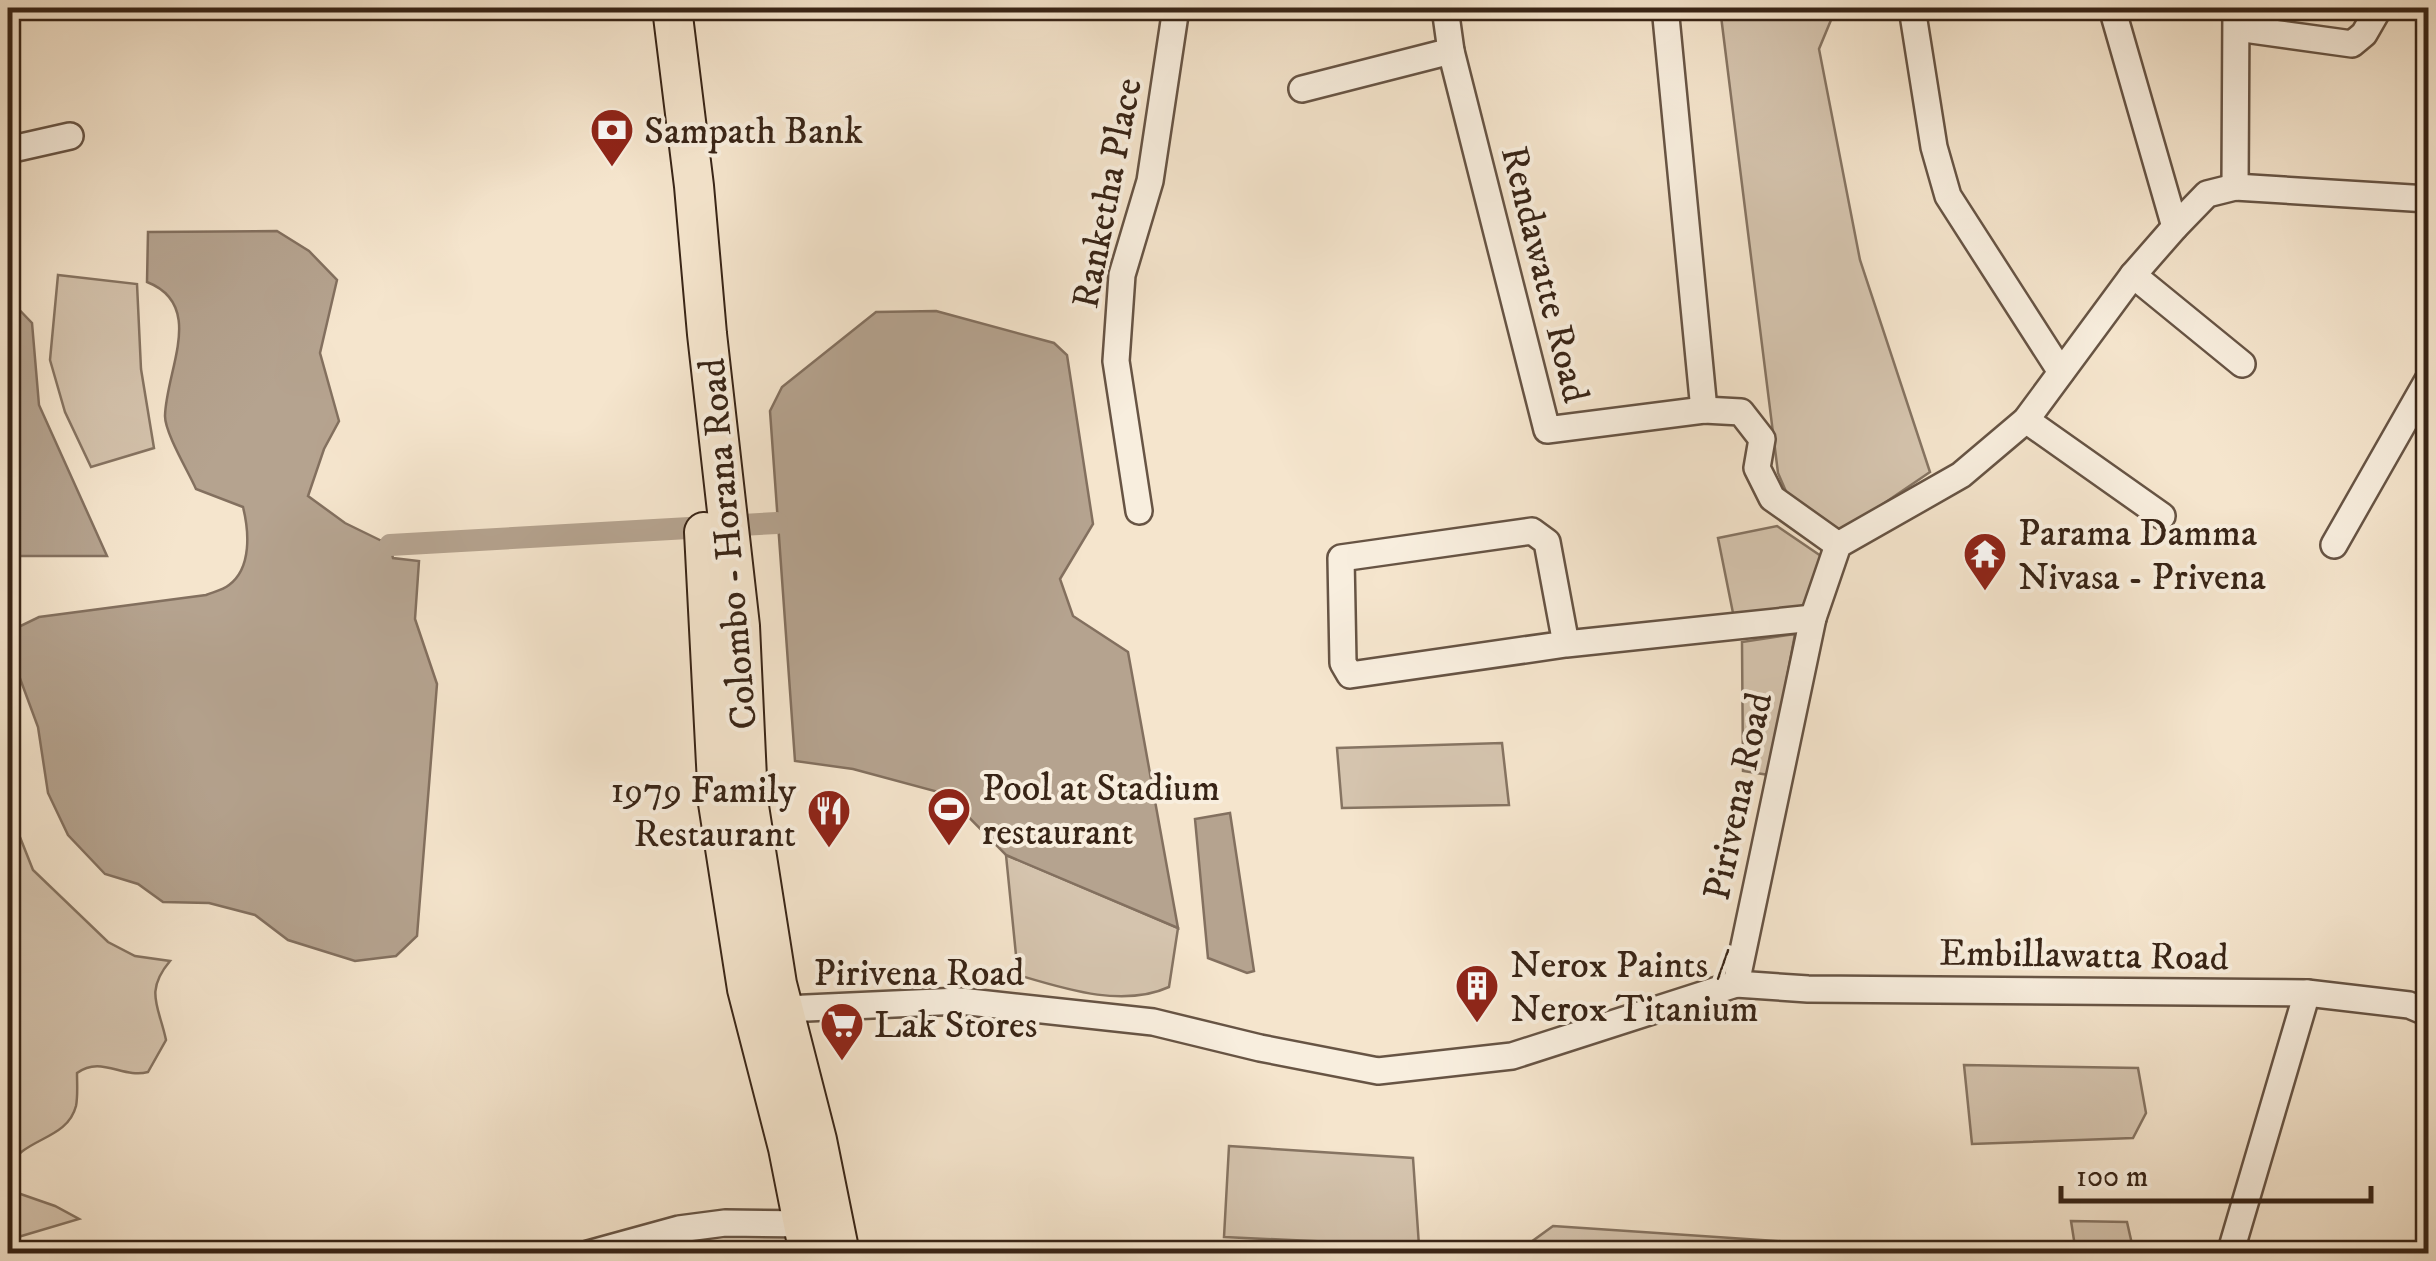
<svg xmlns="http://www.w3.org/2000/svg" width="2436" height="1261" font-family="'IM FELL DW Pica',serif">
<style>
.green{fill:#d5c4ae;stroke:#867462;stroke-width:2.5}
.water{fill:#b5a38f;stroke:#83705f;stroke-width:2.5}
.lines{fill:none;stroke-linecap:round;stroke-linejoin:round}
.canal{stroke:#b5a38f;stroke-width:22}
.street-casing{stroke:#675444;stroke-width:30}
.primary-casing{stroke:#382416;stroke-width:42}
.street{stroke:#f8eede;stroke-width:25}
.primary{stroke:#f5e5cd;stroke-width:38}
.labels{text-anchor:middle;stroke-width:8;stroke-linejoin:round;paint-order:stroke}
.poi-label{font-size:38px;fill:#382416;stroke:#f8eede;text-anchor:start}
.street-label{font-size:38px;fill:#382416;stroke:#f8eede}
</style>
<rect width="100%" height="100%" fill="#f5e5cd"/>
<filter id="stains"><feTurbulence type="fractalNoise" baseFrequency=".002" numOctaves="4"/><feColorMatrix values="0 0 0 0 .2 0 0 0 0 .09 0 0 0 0 .02 0 0 0 .5 -.17"/></filter>
<radialGradient id="worn" r=".72"><stop offset=".6" stop-color="#630" stop-opacity="0"/><stop offset="1" stop-color="#630" stop-opacity=".3"/></radialGradient>
<g class="green">
<polygon points="1720,8 1836,8 1819,49 1860,260 1930,472 1836,536 1791,503 1778,473"/>
<polygon points="58,275 137,284 141,369 154,448 91,467 65,412 50,360"/>
<polygon points="1777,526 1821,556 1807,605 1734,618 1718,538"/>
<polygon points="1795,634 1769,775 1743,771 1742,642"/>
<polygon points="1502,743 1509,805 1342,808 1337,748"/>
<path d="M8,807L33,870L108,942L135,956L170,961C144,992 159,1006 166,1040L148,1072C123,1079 101,1055 77,1073C77,1084 78,1096 76,1106C67,1141 22,1137 8,1169Z"/>
<path d="M1006,855L1178,928L1169,987C1123,1008 1065,989 1018,975Z"/>
<polygon points="1964,1065 2138,1068 2146,1113 2133,1138 1972,1144"/>
<polygon points="1229,1146 1413,1158 1419,1246 1224,1237"/>
<polygon points="8,1187 9,1190 55,1206 79,1219 8,1240"/>
<polygon points="2071,1221 2127,1222 2134,1253 2076,1253"/>
<polygon points="1553,1226 1807,1243 1809,1253 1516,1253"/>
</g>
<g class="water">
<path d="M277,231L309,251L337,280L320,353L339,421L324,449L308,496L345,523L390,545L393,558L419,561L415,619L437,684L417,936L396,956L355,961L288,940L255,915L209,903L163,902L138,884L105,874L68,835L48,793L38,727L8,646V632L39,617L206,595C213,592 223,590 229,585C252,568 249,531 243,507L196,489C188,471 165,433 165,416C166,370 206,305 147,282L148,232Z"/>
<polygon points="8,298 32,323 39,405 107,556 8,556"/>
<polygon points="936,311 1054,343 1067,355 1093,524 1060,579 1073,616 1128,652 1178,928 1006,855 946,794 853,769 795,761 770,411 782,387 876,312"/>
<polygon points="1230,813 1254,971 1247,973 1208,958 1195,819"/>
</g>
<g class="lines">
<polyline class="canal" points="390,545 777,523"/>
<defs>
<g id="street">
<polyline points="1445,8 1451,51 1547,430 1704,410 1741,412 1762,439 1757,468 1772,498 1838,545"/>
<polyline points="1912,8 1934,147 1948,196 2061,372"/>
<polyline points="2112,8 2175,227"/>
<polyline points="1666,17 1704,410"/>
<polyline points="2237,28 2352,44 2364,34 2379,8"/>
<polyline points="1302,89 1451,51"/>
<polyline points="8,150 70,136"/>
<polyline points="2235,187 2236,8"/>
<polyline points="2133,275 2242,364"/>
<polyline points="2026,420 2162,516"/>
<polyline points="1139,511 1116,361 1122,275 1150,181 1176,8"/>
<polyline points="2334,545 2428,380"/>
<polyline points="1566,644 1350,675 1343,663 1341,558 1532,531 1547,542 1566,644 1813,618"/>
<polyline points="1736,984 1808,989 2307,993 2409,1005 2428,1013"/>
<polyline points="772,1014 785,1009 960,1001 1153,1022 1260,1048 1378,1071 1512,1056 1736,984 1813,618 1838,545 1961,475 2026,420 2133,275 2175,227 2207,194 2235,187 2428,199"/>
<polyline points="588,1254 679,1229 725,1223 816,1224"/>
<polyline points="2230,1254 2307,993"/>
</g>
<g id="primary">
<polyline points="672,8 694,186 707,334 740,626 748,800 777,984 817,1140 840,1254"/>
<polyline points="704,532 718,803 747,989 788,1148 809,1254"/>
</g>
</defs>
<use href="#street" class="street-casing"/>
<use href="#primary" class="primary-casing"/>
<use href="#street" class="street"/>
<use href="#primary" class="primary"/>
</g>
<defs>
<symbol id="bank-pin" viewBox="-11 -11 22 30"><path d="M0 17L-7.5 6A9.5 9.5 0 1 1 7.5 6Z" fill="#8f2418" stroke="#f8eede"/><path d="M-6-4H6V4H-6ZM0-2.3a2.3 2.3 0 1 0 0 4.6a2.3 2.3 0 1 0 0-4.6Z" fill="#fff"/></symbol>
<symbol id="temple-pin" viewBox="-11 -11 22 30"><path d="M0 17L-7.5 6A9.5 9.5 0 1 1 7.5 6Z" fill="#8f2418" stroke="#f8eede"/><path d="M0-6L5-2H3V0L6.5 2.5H4V6H1.5V3h-3V6H-4V2.5H-6.5L-3 0V-2H-5Z" fill="#fff"/></symbol>
<symbol id="stadium-pin" viewBox="-11 -11 22 30"><path d="M0 17L-7.5 6A9.5 9.5 0 1 1 7.5 6Z" fill="#8f2418" stroke="#f8eede"/><path d="M0-5a6.5 5 0 1 0 0 10a6.5 5 0 1 0 0-10ZM-3.5-1.8h7v3.6h-7Z" fill="#fff"/></symbol>
<symbol id="restaurant-pin" viewBox="-11 -11 22 30"><path d="M0 17L-7.5 6A9.5 9.5 0 1 1 7.5 6Z" fill="#8f2418" stroke="#f8eede"/><path d="M-5-6h1v4h1v-4h1v4h1v-4h1v5L-1.5 .5V6h-2V.5L-5-1ZM5-6V6H3V1.5H1.5Q1.5-4 5-6Z" fill="#fff"/></symbol>
<symbol id="building-pin" viewBox="-11 -11 22 30"><path d="M0 17L-7.5 6A9.5 9.5 0 1 1 7.5 6Z" fill="#8f2418" stroke="#f8eede"/><path d="M-4-6H4V6H1V3H-1V6H-4ZM-2.5-4.3h1.7v1.8h-1.7ZM.8-4.3h1.7v1.8H.8ZM-2.5-1h1.7V.8h-1.7ZM.8-1h1.7V.8H.8Z" fill="#fff"/></symbol>
<symbol id="supermarket-pin" viewBox="-11 -11 22 30"><path d="M0 17L-7.5 6A9.5 9.5 0 1 1 7.5 6Z" fill="#8f2418" stroke="#f8eede"/><path d="M-6-5.5h2.5l.6 2H6L4.5 2H-2.5L-4.4-4H-6ZM-1.5 3.2a1.3 1.3 0 1 0 .1 0ZM3 3.2a1.3 1.3 0 1 0 .1 0Z" fill="#fff"/></symbol>
</defs>
<g fill-rule="evenodd">
<use href="#bank-pin" x="587" y="105" width="50" height="68"/>
<use href="#temple-pin" x="1960" y="529" width="50" height="68"/>
<use href="#stadium-pin" x="924" y="784" width="50" height="68"/>
<use href="#restaurant-pin" x="804" y="786" width="50" height="68"/>
<use href="#building-pin" x="1452" y="961" width="50" height="68"/>
<use href="#supermarket-pin" x="817" y="999" width="50" height="68"/>
</g>
<g class="labels">
<g class="poi-label">
<text x="644" y="143">Sampath Bank</text>
<text x="2018" y="545">Parama Damma<tspan x="2018" dy="44">Nivasa - Privena</tspan></text>
<text x="982" y="800">Pool at Stadium<tspan x="982" dy="44">restaurant</tspan></text>
<text x="796" y="802" text-anchor="end">1979 Family<tspan x="796" dy="44">Restaurant</tspan></text>
<text x="1510" y="977">Nerox Paints /<tspan x="1510" dy="44">Nerox Titanium</tspan></text>
<text x="874" y="1037">Lak Stores</text>
</g>
<g class="street-label">
<text transform="translate(1106 193) rotate(-79)" y="13">Ranketha Place</text>
<text transform="translate(1546 274) rotate(76)" y="13">Rendawatte Road</text>
<text transform="translate(727 544) rotate(-95)" y="13">Colombo - Horana Road</text>
<text transform="translate(1737 796) rotate(-78)" y="13">Pirivena Road</text>
<text transform="translate(2084 954) rotate(1)" y="13">Embillawatta Road</text>
<text x="919" y="985">Pirivena Road</text>
</g>
</g>
<rect width="2436" height="1261" fill="none" stroke="#f5e5cd" stroke-width="40"/>
<rect x="10" y="10" width="2416" height="1241" fill="none" stroke="#382416" stroke-width="5"/>
<rect x="20" y="20" width="2396" height="1221" fill="none" stroke="#382416" stroke-width="2.5"/>
<path d="M2061 1186v15h310v-15" fill="none" stroke="#382416" stroke-width="5"/>
<text x="2076" y="1186" font-size="30" fill="#382416" stroke="#f8eede" stroke-width="8" paint-order="stroke">100 m</text>
<rect width="100%" height="100%" filter="url(#stains)"/>
<rect width="100%" height="100%" fill="url(#worn)"/>
</svg>
